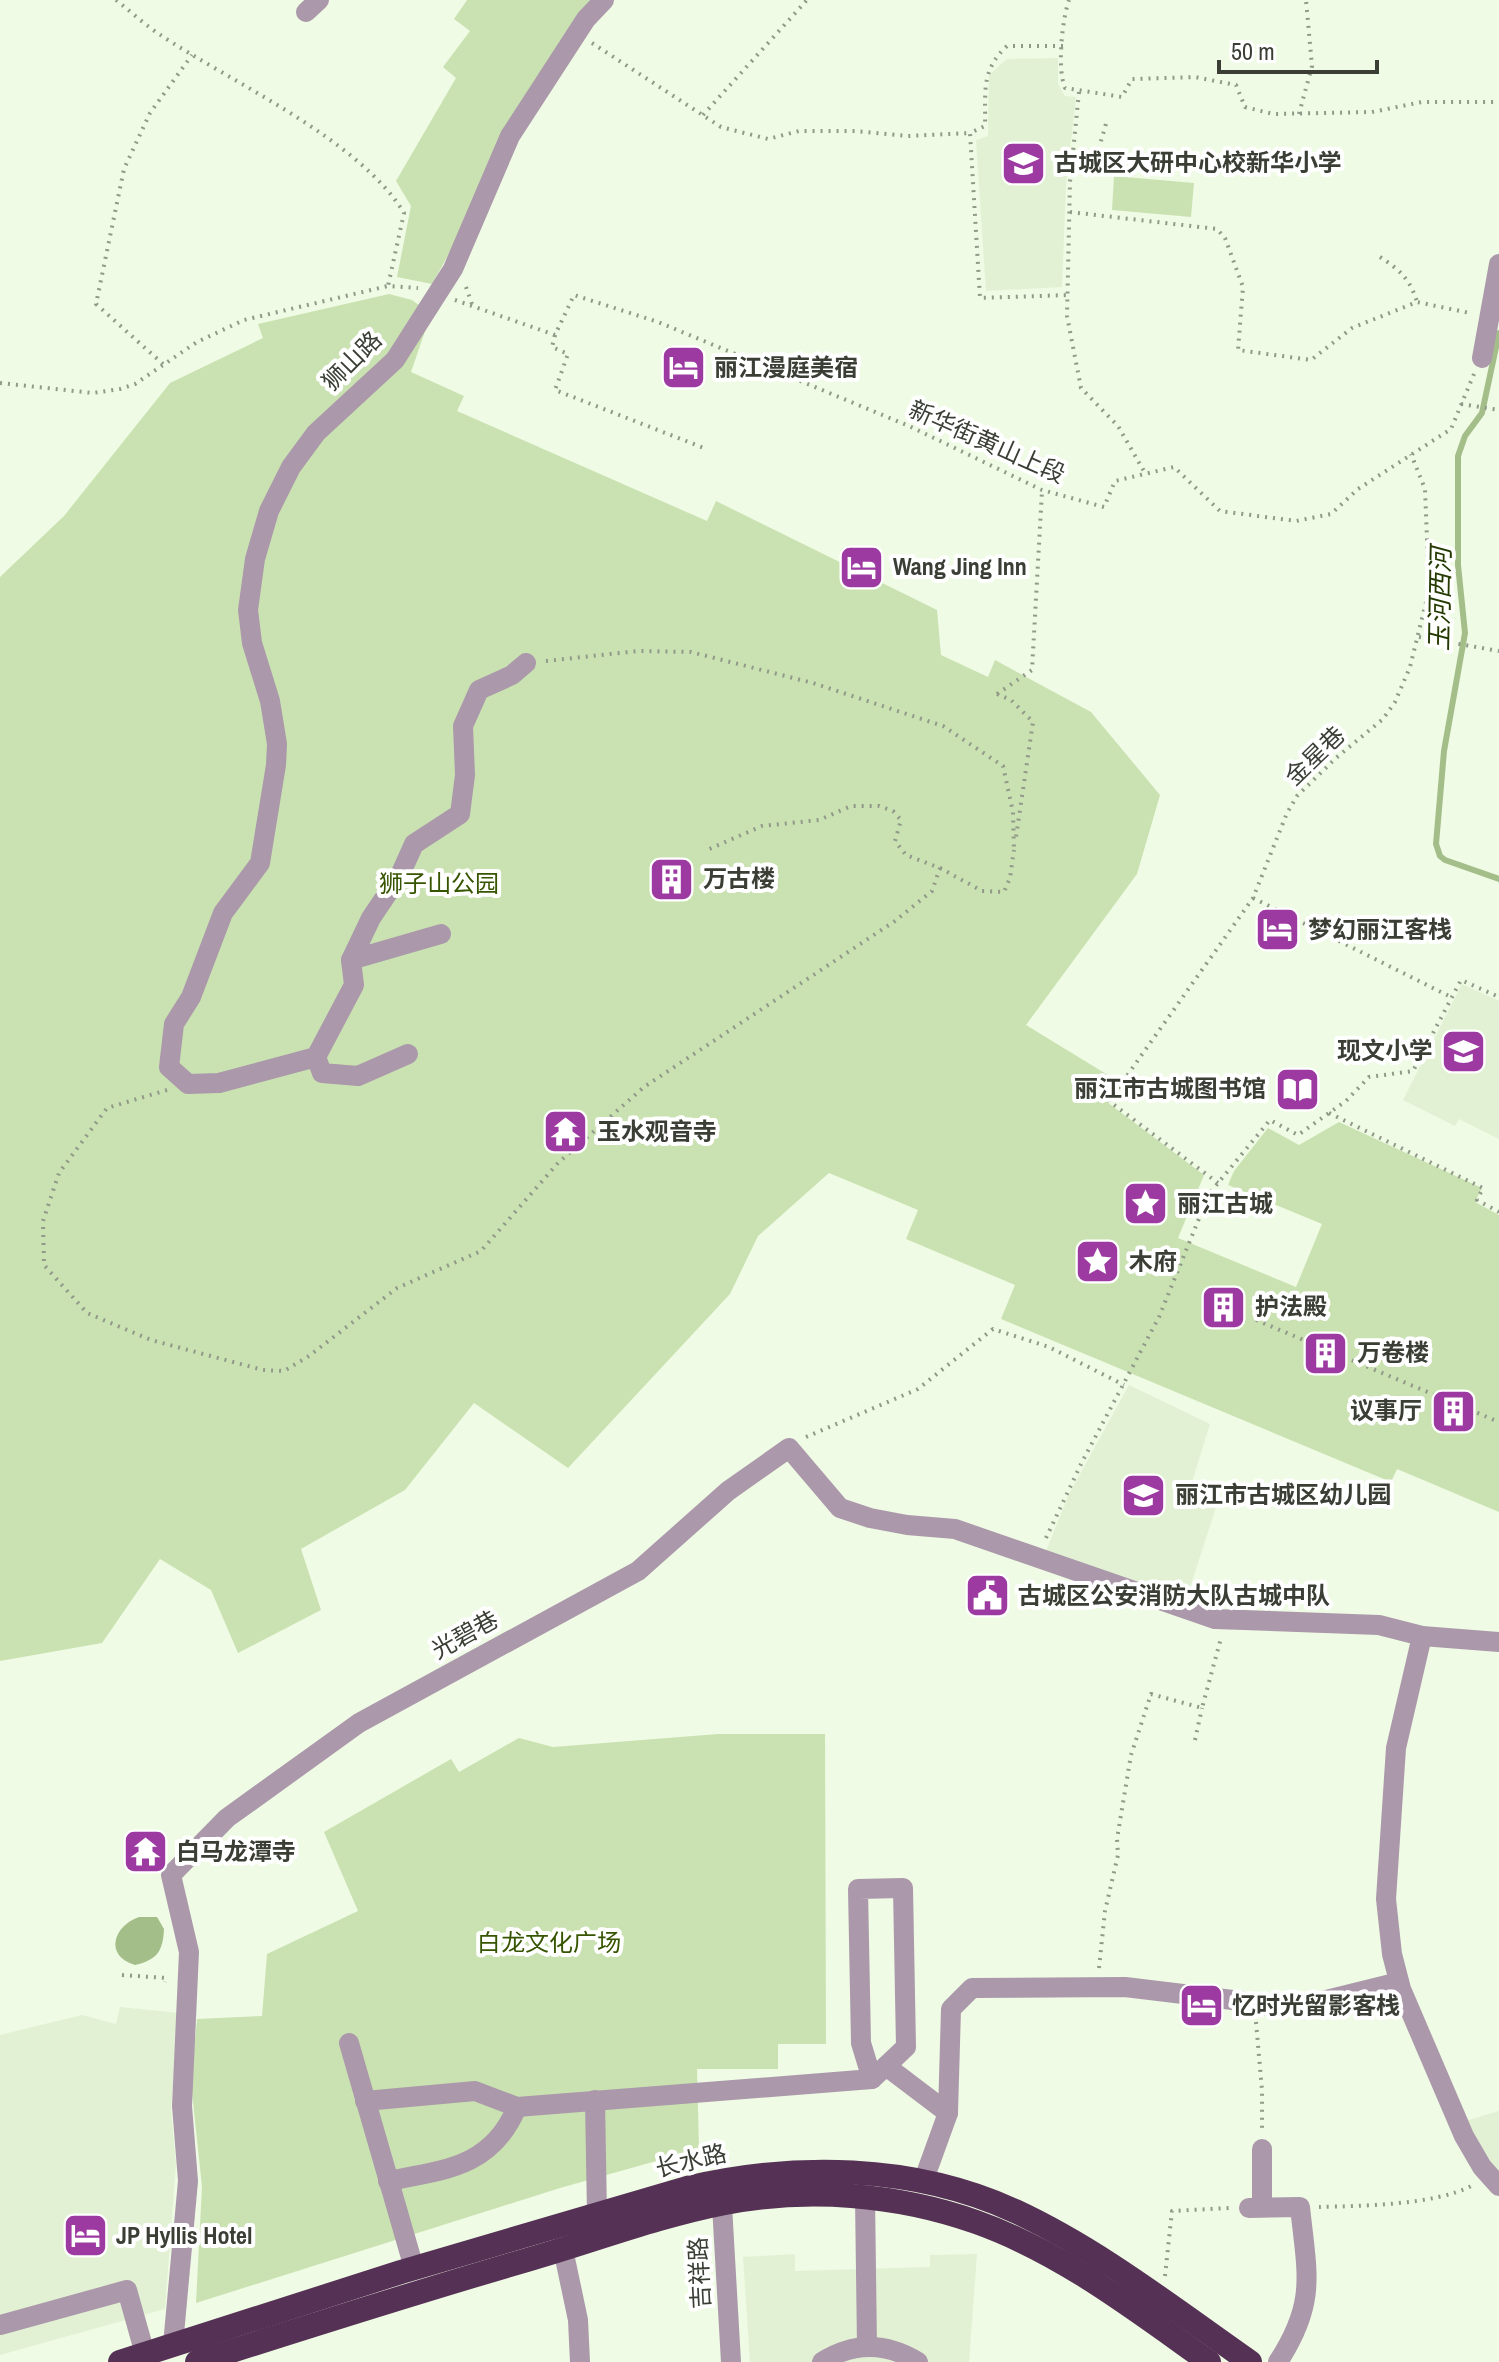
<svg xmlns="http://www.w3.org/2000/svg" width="1499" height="2362" font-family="'Archivo Narrow','Noto Sans SC',sans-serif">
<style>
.built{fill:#e2f1d4}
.green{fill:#cae2b2}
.water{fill:#a4be89}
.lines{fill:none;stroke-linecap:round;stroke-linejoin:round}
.stream{stroke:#a4be89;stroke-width:6}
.path{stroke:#919989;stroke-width:4;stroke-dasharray:2 6;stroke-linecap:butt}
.minor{stroke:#ab98ab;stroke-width:20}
.highway{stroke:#563156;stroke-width:24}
.labels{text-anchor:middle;stroke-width:8;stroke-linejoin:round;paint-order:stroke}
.poi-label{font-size:24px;font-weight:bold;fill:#3a3e35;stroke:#fff;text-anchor:start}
.street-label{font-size:24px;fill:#3a3e35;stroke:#fff}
.park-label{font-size:24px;fill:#375401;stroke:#fff}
.water-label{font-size:26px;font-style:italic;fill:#243a00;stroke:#fff}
</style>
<rect width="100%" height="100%" fill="#effbe4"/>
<g class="built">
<polygon points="1058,58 1058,84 1065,96 1076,97 1066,185 1062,287 986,291 976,140 988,136 989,75 1007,59"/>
<polygon points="1462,984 1499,1001 1499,1139 1459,1119 1455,1126 1403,1100"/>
<polygon points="1129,1385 1210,1424 1191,1485 1220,1495 1185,1603 1046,1551 1069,1494"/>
<polygon points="120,2007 179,2013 171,2110 176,2164 165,2309 0,2355 0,2035 82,2015 116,2024"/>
<polygon points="1499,2111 1499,2179 1465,2121"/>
<polygon points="795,2254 795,2271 930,2267 930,2255 977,2254 969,2362 750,2362 743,2257"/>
</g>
<g class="green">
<polygon points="467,0 591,0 432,284 397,277 411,206 396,181 456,78 443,67 470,31 454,19"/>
<polygon points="1114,176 1194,183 1191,217 1112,210"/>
<polygon points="389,294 412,300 431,314 411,372 464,396 457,411 707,521 716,501 937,610 941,655 988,677 995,660 1091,712 1160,795 1137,874 1026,1025 1111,1077 1099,1096 1204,1175 1178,1238 1296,1287 1322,1224 1228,1185 1234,1171 1268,1128 1299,1145 1339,1122 1482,1188 1475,1202 1499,1215 1499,1512 1397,1469 1391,1482 1001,1319 1015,1285 906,1239 918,1210 829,1173 758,1236 730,1294 568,1468 474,1403 405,1490 301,1549 321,1610 238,1653 211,1590 160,1559 102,1643 0,1661 0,577 64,516 170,383 263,338 258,324"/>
<polygon points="718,1734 825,1734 826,2044 778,2044 778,2069 697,2069 699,2149 560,2188 196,2303 202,2187 191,2083 197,2019 262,2016 267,1954 358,1911 324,1832 451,1759 459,1772 519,1738 553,1747"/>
</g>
<path class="water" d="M139,1917H157L164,1929C163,1951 157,1960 135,1965C104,1956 113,1926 139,1917Z"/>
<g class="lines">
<polyline class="stream" points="1499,333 1482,413 1465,436 1458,456 1458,565 1465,633 1444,751 1436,844 1440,856 1445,860 1499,879"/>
<g class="path">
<path d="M116,0C130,11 144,24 159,34C232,83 359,139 404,213L388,286"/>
<path d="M1069,0C1062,20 1057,69 1065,88L1122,97L1132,79L1195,77L1236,85L1245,107L1273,114L1372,112L1422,102H1499"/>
<polyline points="592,43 721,127 768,139 799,131 855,131 908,136 970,133"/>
<path d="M1063,46H1007C980,71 986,93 985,126L970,133L980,298L1068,295"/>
<polyline points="1079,92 1070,182 1067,316 1081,388 1118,426 1145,473"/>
<polyline points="1299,114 1312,66 1306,0"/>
<polyline points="703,115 807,0"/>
<polyline points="1072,170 1094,166 1107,120"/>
<polyline points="1070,212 1217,229 1225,238 1243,287 1238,350 1311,360 1352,328 1417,302 1470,313"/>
<path d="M1380,257C1400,270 1410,279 1417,302"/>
<polyline points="466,287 473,307"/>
<polyline points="455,300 555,335 574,295 658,322 909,426 1042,490 1104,507 1115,481 1174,467 1220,511 1296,521 1331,514 1358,489 1451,429 1474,374"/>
<polyline points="555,335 552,347 568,354 555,390 704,448"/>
<polyline points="163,364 96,304 124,169 150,113 192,55"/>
<polyline points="0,383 93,393 120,389 135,384 197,342 244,320 388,286 418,288"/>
<polyline points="1461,404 1499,410"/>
<polyline points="1419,637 1499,651"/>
<polyline points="546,661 638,651 691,652 813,683 943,726 1003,766 1013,812 1014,850"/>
<polyline points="997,694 1011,700 1033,722 1016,837"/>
<polyline points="997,694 1032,670 1042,491"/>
<polyline points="940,868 982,891 1004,892 1010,878 1014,850"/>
<polyline points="1253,898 1451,997"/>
<polyline points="167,1090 107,1108 59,1173 43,1221 44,1265 87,1313 151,1340 263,1370 284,1371 309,1356 397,1288 481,1251 558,1163 644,1087 895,921 932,891 940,868 906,855 895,841 901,820 893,811 879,806 851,806 819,820 762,826 707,850"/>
<polyline points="1329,1113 1483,1188 1477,1200 1499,1212"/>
<polyline points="1218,1183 1109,1101 1253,898 1287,813 1297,796 1336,758 1383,719 1395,702 1410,667 1429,590 1425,489 1411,454"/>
<polyline points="1256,1320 1499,1422"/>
<polyline points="806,1437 918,1389 993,1329 1049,1347 1124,1385"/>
<polyline points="1046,1538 1082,1462 1159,1317 1209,1194 1270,1120 1298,1135 1346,1101 1369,1077 1413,1071 1461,980 1499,997"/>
<polyline points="1195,1740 1202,1708"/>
<polyline points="1099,1968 1105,1911 1118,1855 1117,1839 1131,1755 1151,1694 1202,1708 1221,1638"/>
<polyline points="122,1975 166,1978 165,1982"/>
<polyline points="1256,2022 1262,2090 1262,2129"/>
<path d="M1319,2207C1360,2206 1435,2205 1471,2186"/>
<polyline points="1165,2276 1172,2211 1229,2208"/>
</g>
<g class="minor">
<polyline points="306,12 319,0"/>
<polyline points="1482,358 1499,264"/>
<polyline points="441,934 351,960 354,985 316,1057 219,1083 188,1084 169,1067 174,1024 191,997 223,913 260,863 276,765 277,744 270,701 252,643 248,610 255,559 269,511 291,467 316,433 395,360 453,269 510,136 586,19 604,0"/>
<polyline points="351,960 371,918 400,875 414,844 460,814 465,775 463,726 479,690 512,675 526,663"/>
<polyline points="316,1057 322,1073 358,1076 408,1054"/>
<polyline points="1422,1636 1396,1748 1386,1899 1392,1954 1401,1989 1464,2136 1482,2167 1499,2186"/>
<polyline points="349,2043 414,2268"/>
<polyline points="872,2079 861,2043 858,1889 903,1888 906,2047 886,2066"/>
<polyline points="595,2100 597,2214"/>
<polyline points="365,2101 475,2091 517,2107 872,2079 886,2066 948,2113"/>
<path d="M388,2181C445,2170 492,2167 517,2107"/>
<polyline points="923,2182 948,2113 951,2009 972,1988 1125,1987 1241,2001 1265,2006 1306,2005 1399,1982"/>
<polyline points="721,2188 731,2362"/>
<polyline points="865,2197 867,2346"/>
<polyline points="1262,2207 1262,2149"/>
<path d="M1249,2208L1300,2207C1307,2274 1317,2302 1278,2362"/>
<polyline points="563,2249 578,2320 580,2362"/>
<polyline points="0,2325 127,2290 145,2354"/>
<polyline points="173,2345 188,2181 182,2106 189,1952 171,1875 227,1818 359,1723 638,1571 728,1491 789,1448 840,1508 870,1518 907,1525 955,1529 1215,1619 1379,1625 1422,1636 1499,1642"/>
<path d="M822,2362C853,2342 886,2342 918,2362"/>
</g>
<g class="highway">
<path d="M120,2362L401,2272L687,2188C794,2163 913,2164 1015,2211C1099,2250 1174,2309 1250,2362"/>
<path d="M197,2362C307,2327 416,2292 527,2260C593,2241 658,2216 725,2203C807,2187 897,2194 976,2222C1061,2252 1136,2310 1209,2362"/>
</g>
</g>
<defs>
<symbol id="school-square" viewBox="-11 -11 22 22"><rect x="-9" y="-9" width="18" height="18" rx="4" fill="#9d3aa1" stroke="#fff"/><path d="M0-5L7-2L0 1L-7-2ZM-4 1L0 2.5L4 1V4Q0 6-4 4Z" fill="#fff"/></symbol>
<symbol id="hotel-square" viewBox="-11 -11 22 22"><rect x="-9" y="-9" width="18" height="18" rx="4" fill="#9d3aa1" stroke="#fff"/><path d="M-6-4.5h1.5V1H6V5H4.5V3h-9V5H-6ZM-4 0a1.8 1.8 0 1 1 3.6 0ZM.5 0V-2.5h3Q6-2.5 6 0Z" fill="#fff"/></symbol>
<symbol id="building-square" viewBox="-11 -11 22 22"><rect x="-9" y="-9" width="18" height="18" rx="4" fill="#9d3aa1" stroke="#fff"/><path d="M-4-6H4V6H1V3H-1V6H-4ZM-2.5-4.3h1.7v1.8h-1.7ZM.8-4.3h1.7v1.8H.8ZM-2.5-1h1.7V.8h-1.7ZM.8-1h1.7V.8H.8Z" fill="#fff"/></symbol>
<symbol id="library-square" viewBox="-11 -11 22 22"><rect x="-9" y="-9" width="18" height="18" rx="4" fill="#9d3aa1" stroke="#fff"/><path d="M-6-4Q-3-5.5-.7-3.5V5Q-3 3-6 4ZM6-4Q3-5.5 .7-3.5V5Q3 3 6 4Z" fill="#fff"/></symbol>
<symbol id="temple-square" viewBox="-11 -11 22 22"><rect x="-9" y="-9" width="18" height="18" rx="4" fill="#9d3aa1" stroke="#fff"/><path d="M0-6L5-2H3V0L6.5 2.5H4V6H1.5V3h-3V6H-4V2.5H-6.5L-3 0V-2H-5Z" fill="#fff"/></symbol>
<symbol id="sight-square" viewBox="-11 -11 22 22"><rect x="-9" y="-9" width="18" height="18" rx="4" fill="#9d3aa1" stroke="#fff"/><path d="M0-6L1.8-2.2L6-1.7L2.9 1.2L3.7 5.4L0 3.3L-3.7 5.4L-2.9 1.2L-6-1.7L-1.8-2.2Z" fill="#fff"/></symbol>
<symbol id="civic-square" viewBox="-11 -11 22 22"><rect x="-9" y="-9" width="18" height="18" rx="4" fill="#9d3aa1" stroke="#fff"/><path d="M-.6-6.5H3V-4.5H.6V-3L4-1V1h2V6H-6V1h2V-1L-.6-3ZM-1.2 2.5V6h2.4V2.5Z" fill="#fff"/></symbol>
</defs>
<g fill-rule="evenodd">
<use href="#school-square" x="998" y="138" width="51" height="51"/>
<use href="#hotel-square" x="658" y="342" width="51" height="51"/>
<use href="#hotel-square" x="836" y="542" width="51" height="51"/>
<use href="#building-square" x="646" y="854" width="51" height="51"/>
<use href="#hotel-square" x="1252" y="904" width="51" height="51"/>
<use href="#school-square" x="1438" y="1026" width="51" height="51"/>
<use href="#library-square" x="1272" y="1064" width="51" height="51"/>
<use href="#temple-square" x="540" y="1106" width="51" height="51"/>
<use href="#sight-square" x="1120" y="1178" width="51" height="51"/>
<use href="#sight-square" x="1072" y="1236" width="51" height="51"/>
<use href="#building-square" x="1198" y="1282" width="51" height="51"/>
<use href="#building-square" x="1300" y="1328" width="51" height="51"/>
<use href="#building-square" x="1428" y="1386" width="51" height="51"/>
<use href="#school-square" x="1118" y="1470" width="51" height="51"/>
<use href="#civic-square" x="962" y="1570" width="51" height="51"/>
<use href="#temple-square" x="120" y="1826" width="51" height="51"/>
<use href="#hotel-square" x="1176" y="1980" width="51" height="51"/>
<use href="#hotel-square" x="60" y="2210" width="51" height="51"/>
</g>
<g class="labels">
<g class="poi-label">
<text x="1054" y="171">古城区大研中心校新华小学</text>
<text x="714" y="376">丽江漫庭美宿</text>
<text x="893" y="575">Wang Jing Inn</text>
<text x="703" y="887">万古楼</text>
<text x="1308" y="938">梦幻丽江客栈</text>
<text x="1433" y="1059" text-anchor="end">现文小学</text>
<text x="1266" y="1097" text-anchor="end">丽江市古城图书馆</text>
<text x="597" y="1140">玉水观音寺</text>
<text x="1177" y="1212">丽江古城</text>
<text x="1129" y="1270">木府</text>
<text x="1255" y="1315">护法殿</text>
<text x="1357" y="1361">万卷楼</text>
<text x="1422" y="1419" text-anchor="end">议事厅</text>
<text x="1175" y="1503">丽江市古城区幼儿园</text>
<text x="1018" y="1604">古城区公安消防大队古城中队</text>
<text x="176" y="1860">白马龙潭寺</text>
<text x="1232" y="2014">忆时光留影客栈</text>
<text x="116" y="2244">JP Hyllis Hotel</text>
</g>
<g class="street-label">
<text transform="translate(352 361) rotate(-45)" y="8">狮山路</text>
<text transform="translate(987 442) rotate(24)" y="8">新华街黄山上段</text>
<text transform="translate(1315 756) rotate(-44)" y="8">金星巷</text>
<text transform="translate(465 1635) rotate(-29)" y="8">光碧巷</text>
<text transform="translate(691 2161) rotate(-13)" y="8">长水路</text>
<text transform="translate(700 2273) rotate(-93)" y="8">吉祥路</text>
</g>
<g class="park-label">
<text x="439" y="892">狮子山公园</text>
<text x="549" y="1951">白龙文化广场</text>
</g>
<g class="water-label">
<text transform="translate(1440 599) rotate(-89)" y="9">玉河西河</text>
</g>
</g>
<path d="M1219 60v12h158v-12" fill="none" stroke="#3a3e35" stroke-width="4"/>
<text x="1231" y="60" font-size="24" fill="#3a3e35" stroke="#ffffff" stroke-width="6" paint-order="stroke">50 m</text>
</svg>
